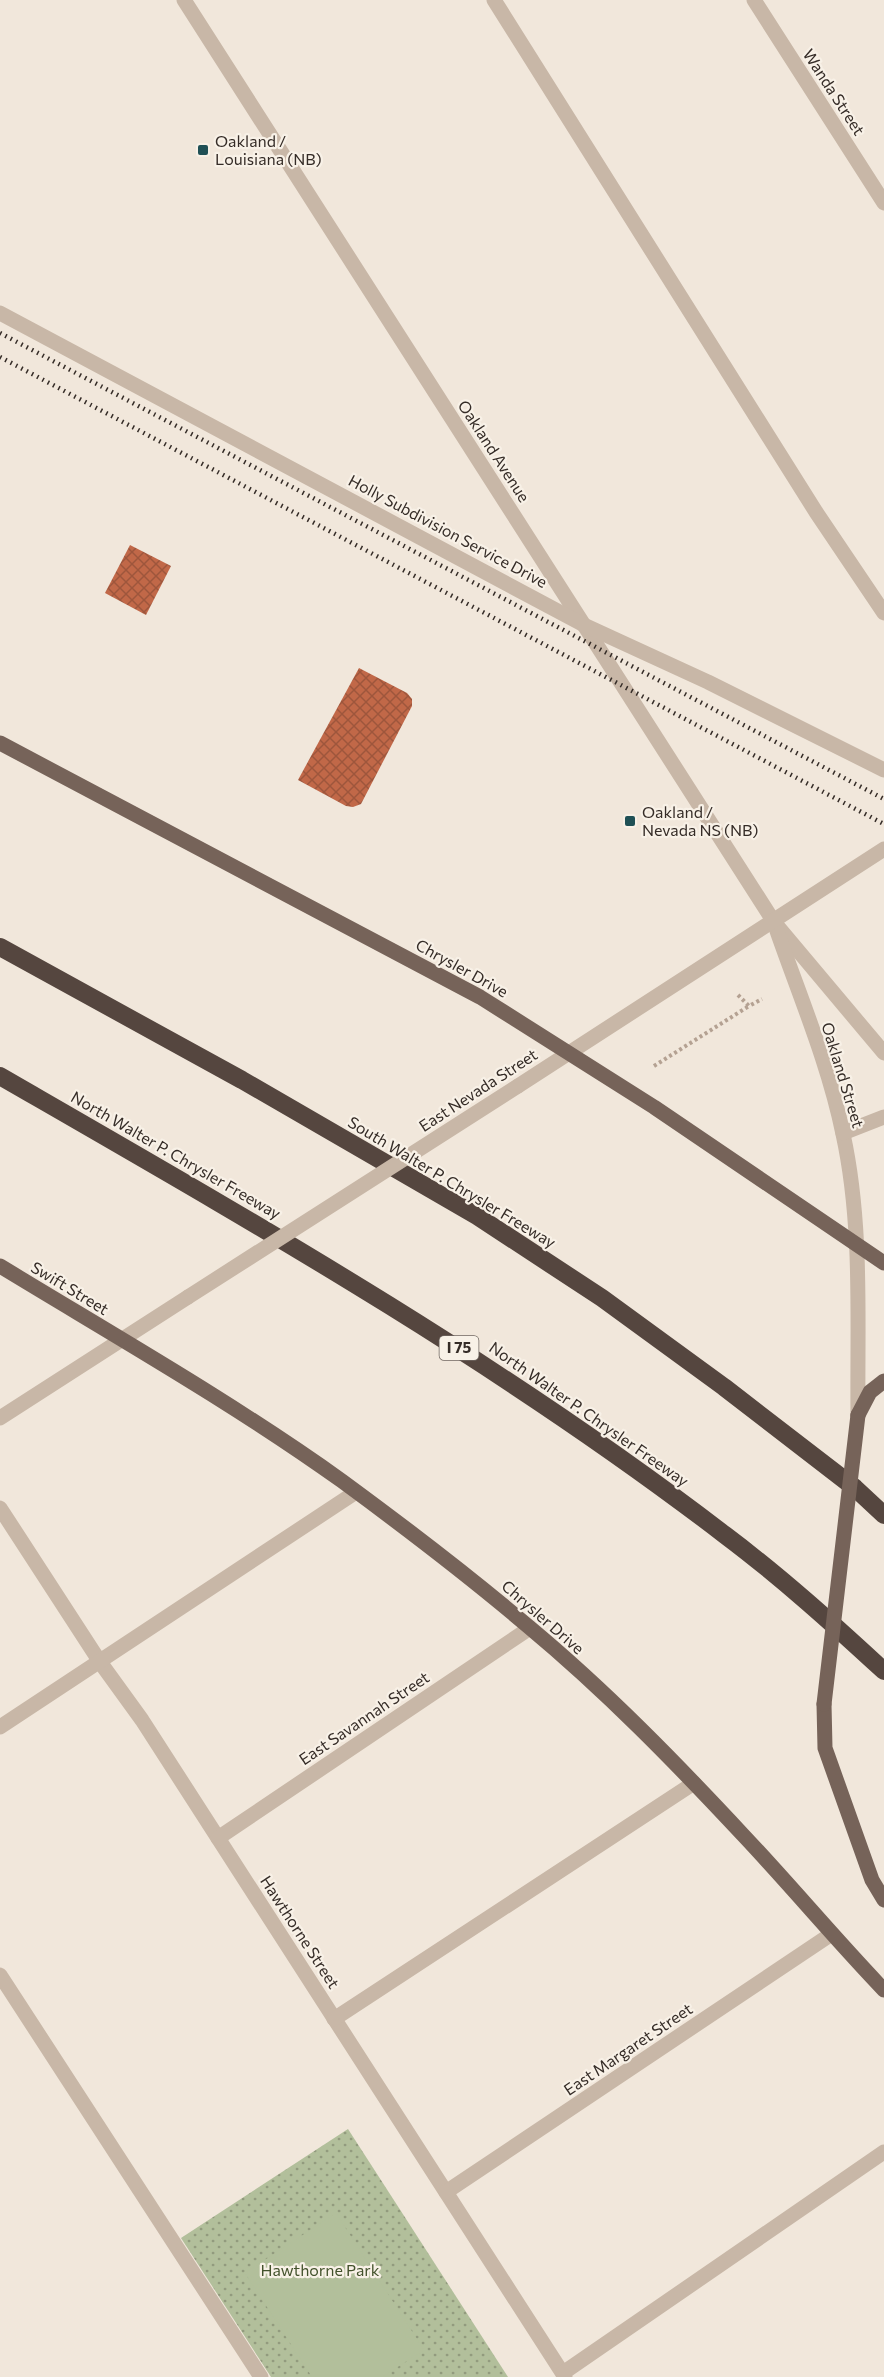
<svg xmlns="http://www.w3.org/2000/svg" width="884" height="2377" font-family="Commissioner,sans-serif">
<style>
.park{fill:url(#park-dots)}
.pitch{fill:#b2bf9b}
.building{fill:url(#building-cross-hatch)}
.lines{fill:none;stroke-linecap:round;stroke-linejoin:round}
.path{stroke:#b4a192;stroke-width:4;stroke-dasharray:3 3;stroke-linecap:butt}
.minor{stroke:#c8b7a7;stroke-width:15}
.major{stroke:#766359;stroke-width:15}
.highway{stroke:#55463f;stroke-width:18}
.rail{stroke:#352c27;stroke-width:4.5;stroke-dasharray:1.5 4.5;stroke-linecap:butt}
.minor-bridge{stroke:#c8b7a7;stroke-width:15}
.major-bridge{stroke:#766359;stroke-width:15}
.poi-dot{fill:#1f5055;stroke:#f8f1e7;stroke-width:2}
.labels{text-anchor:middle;stroke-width:4.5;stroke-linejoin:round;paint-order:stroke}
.shield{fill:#f8f1e7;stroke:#706761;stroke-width:1.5}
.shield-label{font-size:15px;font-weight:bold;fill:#352c27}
.street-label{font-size:16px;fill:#352c27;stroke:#f8f1e7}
.poi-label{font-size:16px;fill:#352c27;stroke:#f8f1e7;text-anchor:start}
.park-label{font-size:16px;fill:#43522c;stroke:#f8f1e7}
</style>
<defs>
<pattern id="park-dots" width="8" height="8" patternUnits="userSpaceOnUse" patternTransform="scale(1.5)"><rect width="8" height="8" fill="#b2bf9b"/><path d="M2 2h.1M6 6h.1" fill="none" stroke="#929b7e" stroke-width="1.8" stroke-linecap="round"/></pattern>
<pattern id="building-cross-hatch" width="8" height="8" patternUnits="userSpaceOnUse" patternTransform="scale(1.5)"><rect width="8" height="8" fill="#c16848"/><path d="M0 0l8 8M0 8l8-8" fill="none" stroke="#9e563c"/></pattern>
</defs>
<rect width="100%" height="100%" fill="#f1e7db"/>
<polygon class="park" points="348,2129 508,2377 271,2377 181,2238"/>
<polygon class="pitch" points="336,2213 424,2350 382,2377 312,2377 245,2273"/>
<g class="building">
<polygon points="130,545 171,566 146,615 105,593"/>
<polygon points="359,668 407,693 412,699 412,706 361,804 353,807 346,806 298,780"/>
</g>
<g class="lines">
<g class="path">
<polyline points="738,995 749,1006 762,999"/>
<polyline points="654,1066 749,1006"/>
</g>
<g class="minor">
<polyline points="184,0 774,922 884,1053"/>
<polyline points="494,0 816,512 884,613"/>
<polyline points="754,0 884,203"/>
<polyline points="0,313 584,625 708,682 884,770"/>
<path d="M777,931C800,997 829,1065 843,1134C863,1225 857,1322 858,1415"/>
<polyline points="518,1086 884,849"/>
<polyline points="843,1133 884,1117"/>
<polyline points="0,1418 188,1297"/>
<polyline points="0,1508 100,1662 142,1720 565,2377"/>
<polyline points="0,1727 356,1492"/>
<polyline points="218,1838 530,1628"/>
<polyline points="0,1975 261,2377"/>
<polyline points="334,2019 694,1783"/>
<polyline points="446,2192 830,1935"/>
<polyline points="563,2373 884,2152"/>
</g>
<g class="major">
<polyline points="0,743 480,997 654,1107 884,1263"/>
<path d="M0,1266C115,1336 233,1403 342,1481C406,1528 469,1576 529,1627C606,1691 676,1763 744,1836C792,1887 836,1940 884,1990"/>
<polyline points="858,1415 870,1392 884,1381"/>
<polyline points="824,1704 825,1748 872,1880 884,1900"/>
</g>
<g class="highway">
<polyline points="0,947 242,1080 477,1216 602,1298 724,1387 855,1488 884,1515"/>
<path d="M0,1076C248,1219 497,1360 725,1535C781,1577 833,1624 884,1671"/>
</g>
<g class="rail">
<polyline points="0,333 884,799"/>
<polyline points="0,357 884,824"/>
</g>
<polyline class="minor-bridge" points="188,1297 518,1086"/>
<polyline class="major-bridge" points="824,1704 858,1415"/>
</g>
<g class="poi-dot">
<rect x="197" y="144" width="12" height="12" rx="3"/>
<rect x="624" y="815" width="12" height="12" rx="3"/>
</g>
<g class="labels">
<rect class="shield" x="439.5" y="1336" width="39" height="24" rx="4.5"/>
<g class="shield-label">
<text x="459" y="1353">I 75</text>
</g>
<g class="street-label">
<text transform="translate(834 92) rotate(57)" y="6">Wanda Street</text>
<text transform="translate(494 451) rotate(57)" y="6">Oakland Avenue</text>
<text transform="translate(448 531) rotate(28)" y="6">Holly Subdivision Service Drive</text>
<text transform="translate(462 968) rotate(29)" y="6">Chrysler Drive</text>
<text transform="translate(843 1075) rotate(73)" y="6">Oakland Street</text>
<text transform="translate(478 1090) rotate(-33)" y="6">East Nevada Street</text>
<text transform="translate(176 1155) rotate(30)" y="6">North Walter P. Chrysler Freeway</text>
<text transform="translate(452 1182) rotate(31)" y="6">South Walter P. Chrysler Freeway</text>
<text transform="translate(70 1288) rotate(31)" y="6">Swift Street</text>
<text transform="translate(589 1414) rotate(35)" y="6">North Walter P. Chrysler Freeway</text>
<text transform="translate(543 1617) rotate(41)" y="6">Chrysler Drive</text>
<text transform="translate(364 1718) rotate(-34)" y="6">East Savannah Street</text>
<text transform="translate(300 1932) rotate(57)" y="6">Hawthorne Street</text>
<text transform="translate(628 2049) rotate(-34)" y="6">East Margaret Street</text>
</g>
<g class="poi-label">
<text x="215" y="147">Oakland /<tspan x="215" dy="18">Louisiana (NB)</tspan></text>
<text x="642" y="818">Oakland /<tspan x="642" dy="18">Nevada NS (NB)</tspan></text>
</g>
<g class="park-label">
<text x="320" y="2276">Hawthorne Park</text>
</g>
</g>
</svg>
